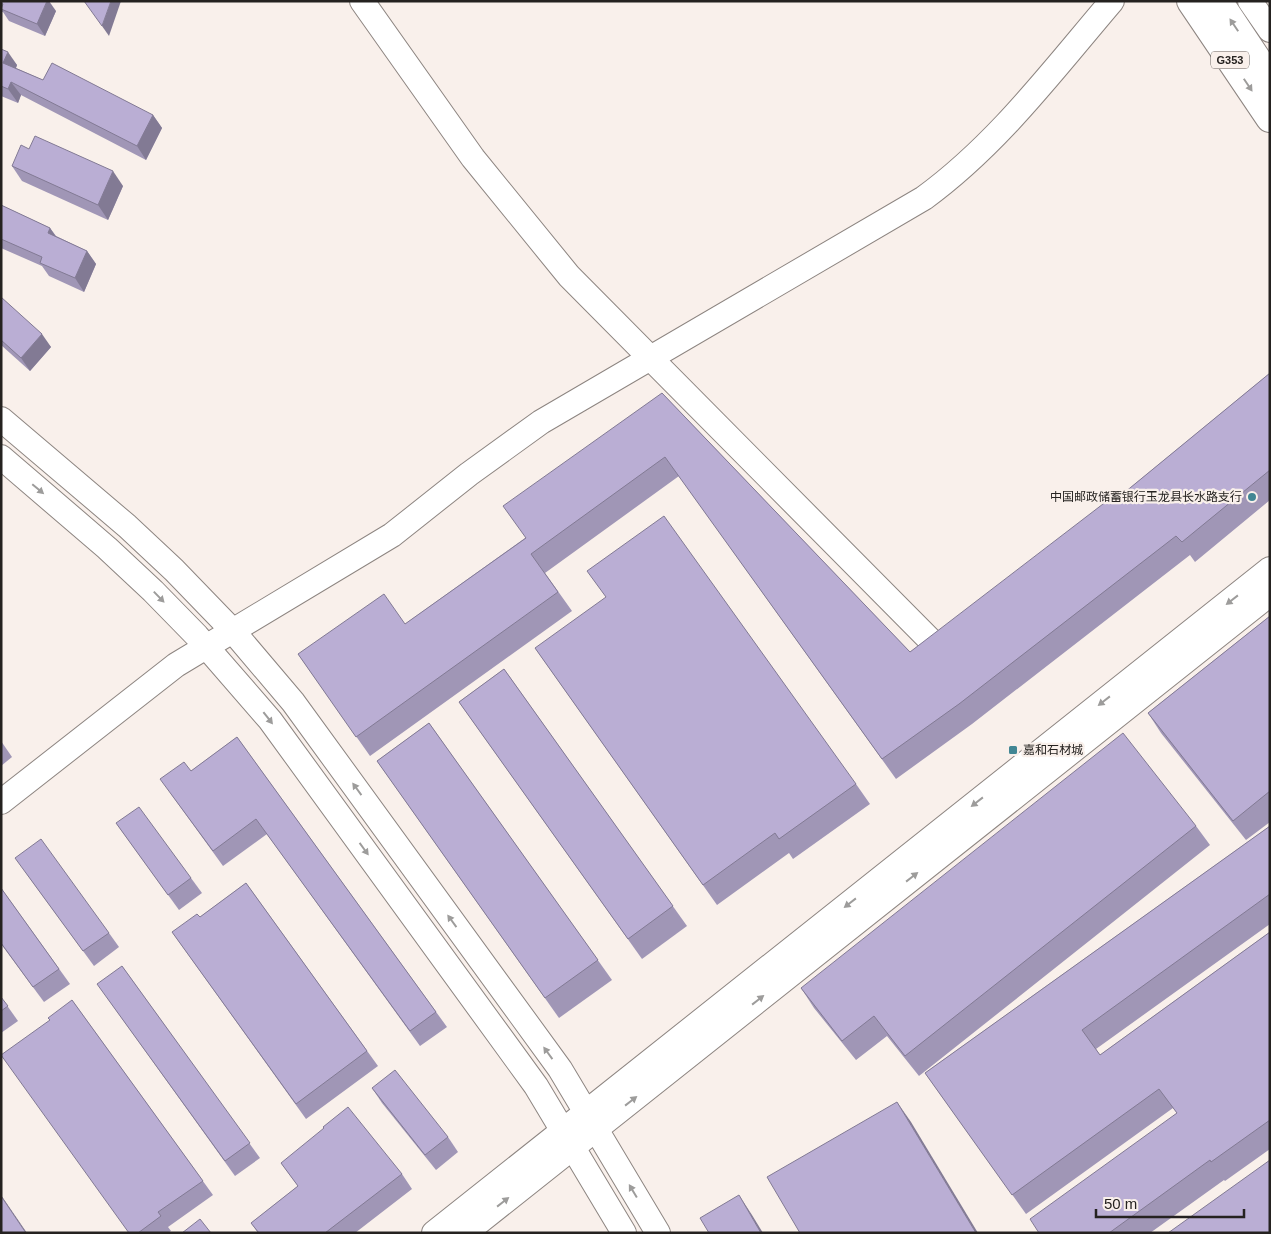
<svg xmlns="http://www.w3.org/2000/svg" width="1271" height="1234" font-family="Arial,'Noto Sans SC',sans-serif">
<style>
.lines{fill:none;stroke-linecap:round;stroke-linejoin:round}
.minor-casing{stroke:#8d8581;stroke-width:26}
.highway-casing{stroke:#8d8581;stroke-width:30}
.minor{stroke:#fff;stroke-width:24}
.highway{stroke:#fff;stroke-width:28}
.wall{fill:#a096b6}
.shaded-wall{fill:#827a94}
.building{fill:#baaed4;stroke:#827a94}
.oneway{fill:#9d9c9b}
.poi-dot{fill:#418694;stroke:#f9f0eb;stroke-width:2}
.labels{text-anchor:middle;stroke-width:4.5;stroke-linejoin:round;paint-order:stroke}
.shield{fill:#f9f0eb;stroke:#65605d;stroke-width:1}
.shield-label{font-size:11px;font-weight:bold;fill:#252220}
.poi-label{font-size:12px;fill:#252220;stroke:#f9f0eb;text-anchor:end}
</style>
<rect width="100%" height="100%" fill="#f9f0eb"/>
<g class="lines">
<defs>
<g id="minor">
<polyline points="362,1 473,158 569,276 932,642"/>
<polyline points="1250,1 1270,30"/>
<polyline points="1,419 127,526 174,570 232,630 293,702 560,1069 658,1233"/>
<polyline points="1,457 107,548 153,591 197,636 270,720 536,1086 624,1233"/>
<path d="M1,802L176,665L392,535L469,474L541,422L924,198C998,144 1053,70 1112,1"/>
<polyline points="434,1233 1270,569"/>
<polyline points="465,1233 1270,594"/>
</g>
<g id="highway">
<polyline points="1191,1 1270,118"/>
<polyline points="1218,1 1270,79"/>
</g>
</defs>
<use href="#minor" class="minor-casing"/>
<use href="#highway" class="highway-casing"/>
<use href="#minor" class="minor"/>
<use href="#highway" class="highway"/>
</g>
<g class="wall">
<polygon points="1,1 56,11 45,36 9,21 3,12 1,12"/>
<polygon points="1,49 17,65 16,68 43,80 153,115 162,128 146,160 21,95 18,103 1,96"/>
<polygon points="29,149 123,186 108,220 22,181 12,166"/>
<polygon points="1,205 50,228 56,236 87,251 96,264 84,292 49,276 42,266 1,248"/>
<polygon points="1,297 51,347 30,371 1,345"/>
<polygon points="1270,373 1270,500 1195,562 1190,555 972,724 896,779 679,476 545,573 572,611 370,756 298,654 405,624 525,538 662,393 910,652 1119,497"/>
<polygon points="1270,616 1270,822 1246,840 1161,733 1148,713"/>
<polygon points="535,648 856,784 870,804 793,859 789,853 717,905"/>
<polygon points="504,669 687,926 642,959 459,702"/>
<polygon points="429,723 612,980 559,1018 377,761"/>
<polygon points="237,737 447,1027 420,1046 267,834 223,866 171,794 191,771"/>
<polygon points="1,741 12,757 1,766"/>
<polygon points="116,823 191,878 202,893 179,910"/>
<polygon points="1196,826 1210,845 919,1076 887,1036 856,1060 814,1008 801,988"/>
<polygon points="1270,826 1270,924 1096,1049 1100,1055 1270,932 1270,1149 1225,1181 1224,1180 1150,1233 1039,1233 1177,1113 1173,1108 1026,1214 925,1073"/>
<polygon points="26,873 109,933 119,947 94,966"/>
<polygon points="246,883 378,1066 306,1119 172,932 200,917"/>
<polygon points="1,888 70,984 44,1002 1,944"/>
<polygon points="122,966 260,1158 235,1176 108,999"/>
<polygon points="1,997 18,1021 1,1033"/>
<polygon points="72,1000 213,1195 168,1227 171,1231 168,1233 129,1233 50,1020"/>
<polygon points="372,1088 448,1137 458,1152 436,1170 382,1103"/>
<polygon points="281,1163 402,1174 412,1189 355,1233 258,1233 251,1223 298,1186"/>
</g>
<g class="shaded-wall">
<polygon points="47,1 49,1 56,11 45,36 37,24"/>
<polygon points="111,1 121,1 109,36 102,26"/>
<polygon points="8,52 17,65 13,76 3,63"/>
<polygon points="11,82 21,95 18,103 8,89"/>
<polygon points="153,115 162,128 146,160 137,146"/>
<polygon points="113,171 123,186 108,220 98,205"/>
<polygon points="50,228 59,241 48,233"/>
<polygon points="87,251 96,264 84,292 75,278"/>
<polygon points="42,334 51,347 30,371 21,358"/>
<polygon points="897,1102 911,1122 978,1233 976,1233"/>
<polygon points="1,1195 27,1233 26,1233 1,1196"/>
<polygon points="739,1195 752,1215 763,1233 761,1233"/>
</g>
<g class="building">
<polygon points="1,1 47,1 37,24 1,9 3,4 1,3"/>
<polygon points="84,1 111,1 102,26"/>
<polygon points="1,49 8,52 3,63 43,80 52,63 153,115 137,146 11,82 8,89 1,86"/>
<polygon points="35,136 113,171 98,205 12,166 21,145 29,149"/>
<polygon points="1,205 50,228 48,233 87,251 75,278 40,263 42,257 1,239"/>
<polygon points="1,297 42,334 21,358 1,340"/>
<polygon points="1270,373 1270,470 1182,542 1176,536 959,704 882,759 665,457 531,554 558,592 356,737 298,654 384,594 405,624 526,538 503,506 662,393 910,652 1116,494 1119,497"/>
<polygon points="664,516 856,784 779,839 775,833 703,885 535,648 606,597 587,571"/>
<polygon points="1270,616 1270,791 1233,821 1148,713"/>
<polygon points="504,669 673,906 628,939 459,702"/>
<polygon points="429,723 598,960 545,998 377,761"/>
<polygon points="1123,733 1196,826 905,1056 874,1016 842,1041 801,988"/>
<polygon points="237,737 436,1012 410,1031 256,819 213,851 160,779 184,762 191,771"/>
<polygon points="139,807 191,878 168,895 116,823"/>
<polygon points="1270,826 1270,894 1082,1030 1100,1055 1270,932 1270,1120 1211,1162 1210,1160 1109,1233 1039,1233 1030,1219 1177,1113 1159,1089 1012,1195 925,1073"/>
<polygon points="41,839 109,933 83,951 15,858"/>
<polygon points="246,883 367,1051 296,1104 172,932 197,914 200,917"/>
<polygon points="1,888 59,969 33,987 1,943"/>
<polygon points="122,966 250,1143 225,1161 97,984"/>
<polygon points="1,997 8,1006 1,1011"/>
<polygon points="72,1000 203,1181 158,1212 161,1216 138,1233 129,1233 1,1055 50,1020 48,1018"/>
<polygon points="395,1070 448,1137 425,1155 372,1088"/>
<polygon points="897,1102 976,1233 800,1233 767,1177"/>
<polygon points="348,1107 402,1174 325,1233 259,1233 251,1223 298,1186 281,1163 324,1128 323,1127"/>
<polygon points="1270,1160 1270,1233 1168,1233"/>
<polygon points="739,1195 761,1233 709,1233 700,1218"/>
<polygon points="1,1196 26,1233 1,1233"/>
<polygon points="200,1219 211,1233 182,1233"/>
</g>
<defs><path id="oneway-solid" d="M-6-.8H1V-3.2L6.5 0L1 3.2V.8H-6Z" transform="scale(1.25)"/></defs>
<g class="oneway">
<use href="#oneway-solid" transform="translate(1234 25) rotate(-124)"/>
<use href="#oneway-solid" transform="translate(1248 85) rotate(56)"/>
<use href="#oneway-solid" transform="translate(38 489) rotate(40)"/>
<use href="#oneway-solid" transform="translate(159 597) rotate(46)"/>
<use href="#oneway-solid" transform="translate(1232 600) rotate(142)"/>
<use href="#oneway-solid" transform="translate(1104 701) rotate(142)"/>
<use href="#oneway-solid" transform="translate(268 718) rotate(52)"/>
<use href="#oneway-solid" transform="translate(357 789) rotate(-126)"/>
<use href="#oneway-solid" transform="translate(977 802) rotate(142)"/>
<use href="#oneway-solid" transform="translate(364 849) rotate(54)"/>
<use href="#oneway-solid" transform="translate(912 877) rotate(-38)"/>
<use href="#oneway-solid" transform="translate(850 903) rotate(142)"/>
<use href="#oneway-solid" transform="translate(452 921) rotate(-126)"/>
<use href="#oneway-solid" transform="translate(758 1000) rotate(-38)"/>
<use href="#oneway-solid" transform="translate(548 1053) rotate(-126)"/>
<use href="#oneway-solid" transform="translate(631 1101) rotate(-38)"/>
<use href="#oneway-solid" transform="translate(633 1191) rotate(-121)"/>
<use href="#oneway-solid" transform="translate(503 1202) rotate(-38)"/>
</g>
<g class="poi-dot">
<circle cx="1252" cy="497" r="5"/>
<rect x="1008" y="745" width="10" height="10" rx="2.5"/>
</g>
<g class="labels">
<rect class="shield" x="1211" y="51.5" width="38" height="17" rx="4"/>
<g class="shield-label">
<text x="1230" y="64">G353</text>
</g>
<g class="poi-label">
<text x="1242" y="501">中国邮政储蓄银行玉龙县长水路支行</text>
<text x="1023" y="754" text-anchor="start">嘉和石材城</text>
</g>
</g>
<rect width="1271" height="1234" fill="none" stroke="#252220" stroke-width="5"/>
<path d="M1096 1209v8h148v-8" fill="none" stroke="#252220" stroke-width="2.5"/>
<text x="1104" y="1209" font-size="15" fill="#252220" stroke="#f9f0eb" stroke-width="4" paint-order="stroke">50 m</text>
</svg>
